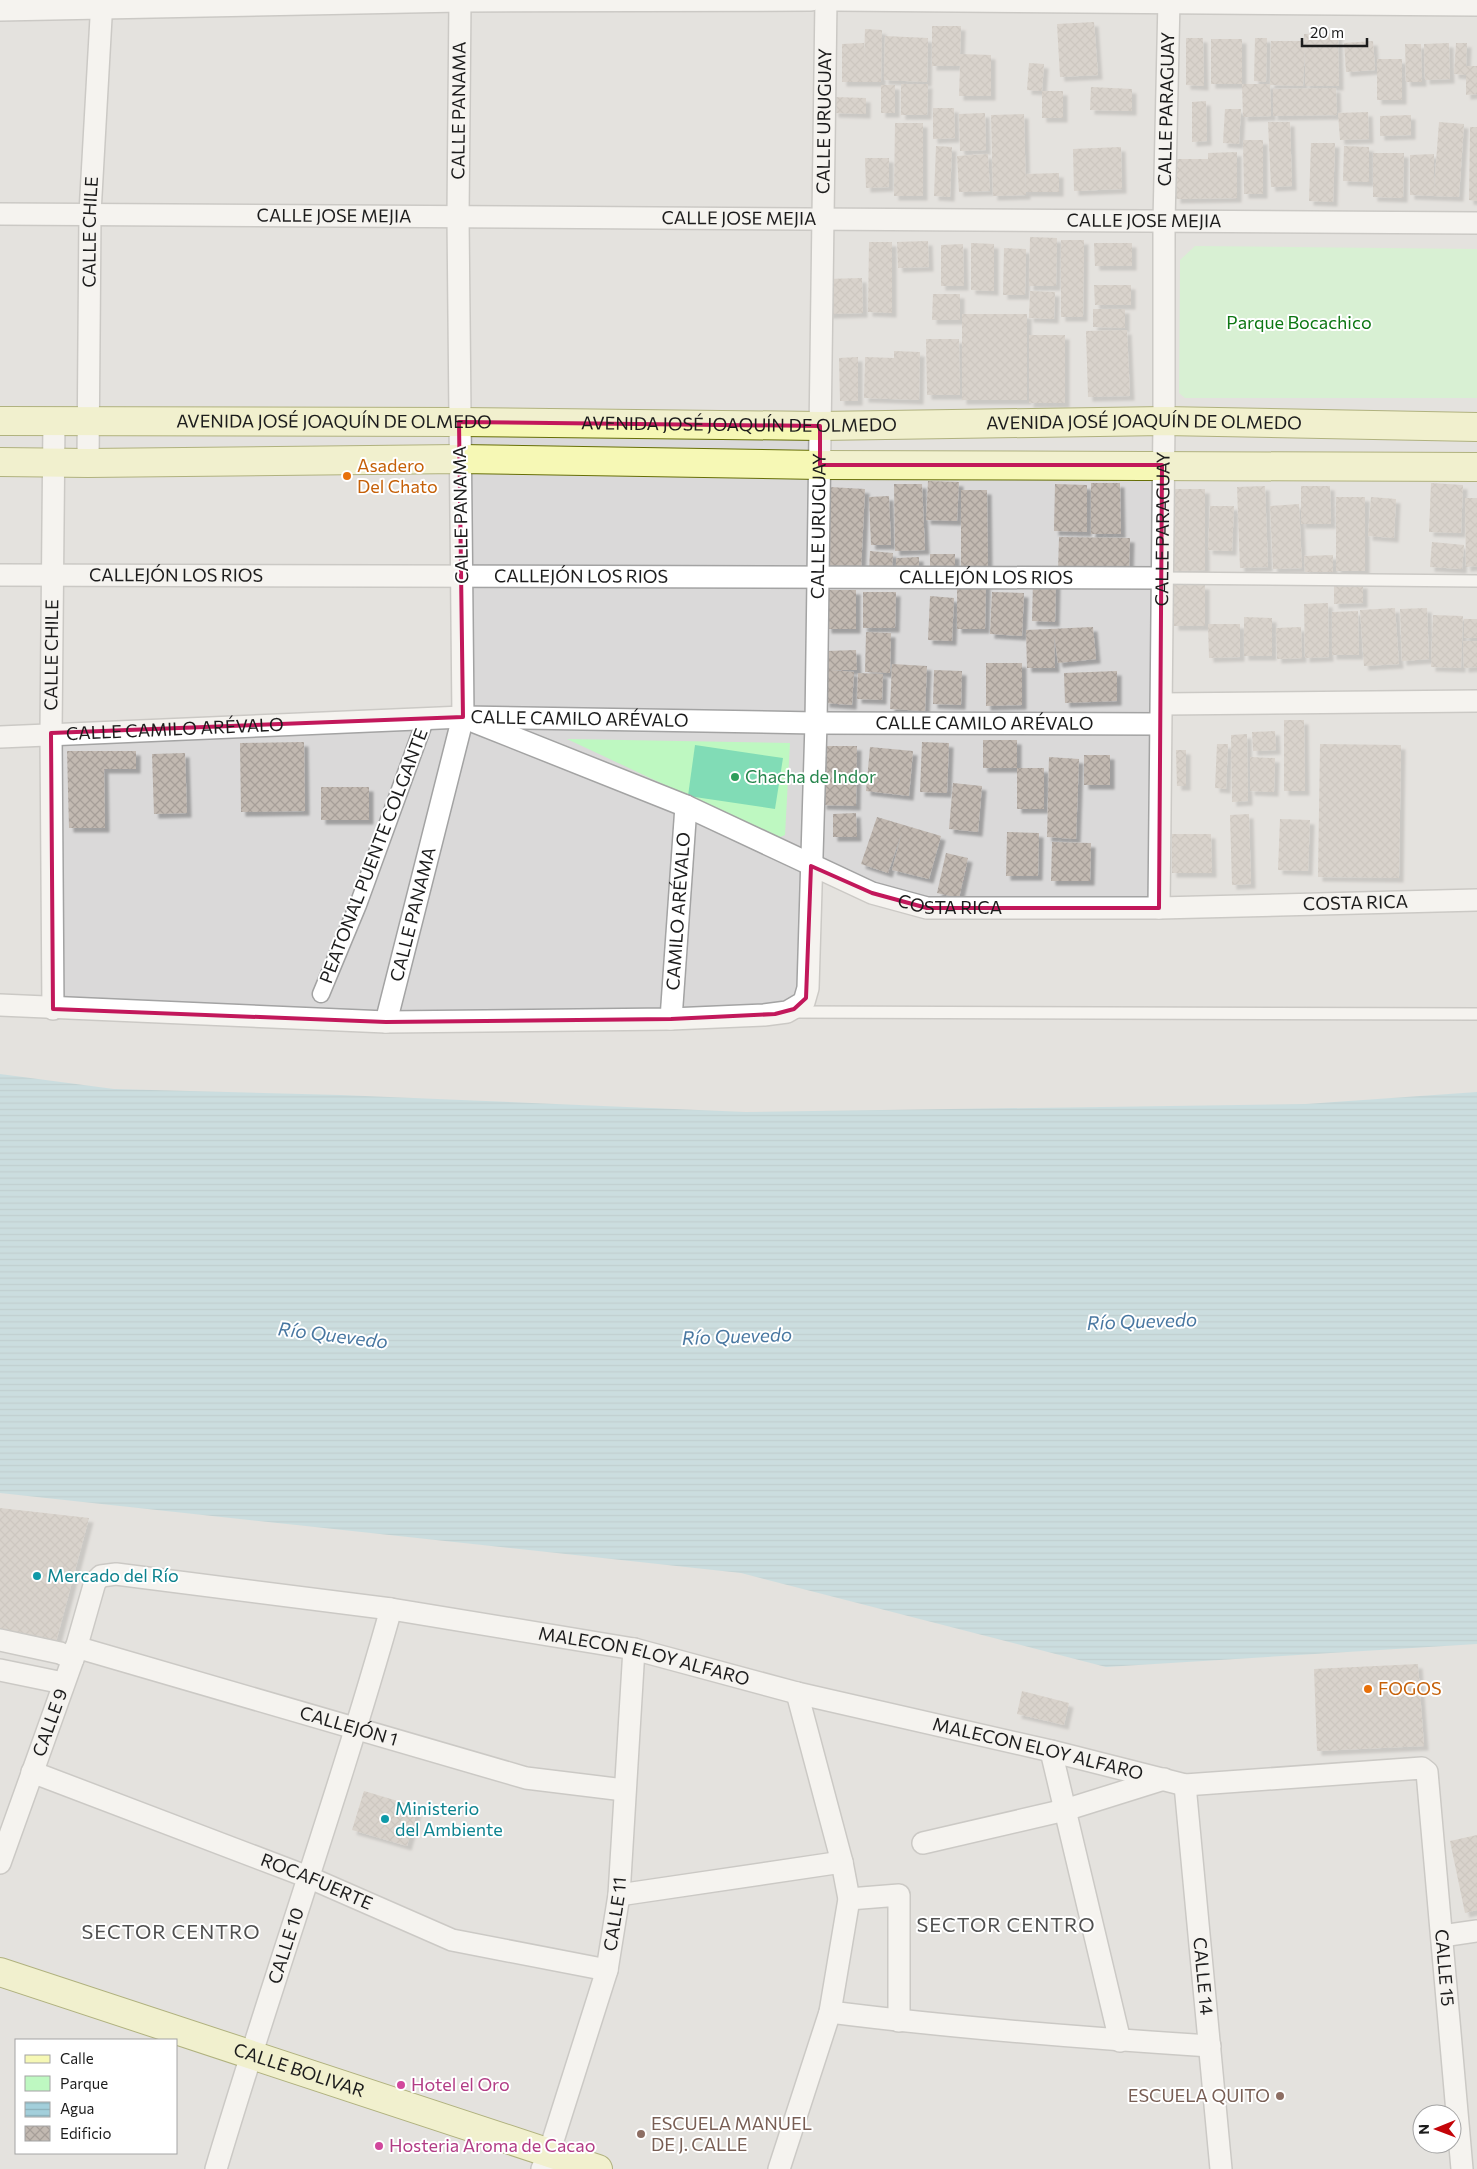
<svg xmlns="http://www.w3.org/2000/svg" width="1477" height="2169" font-family="Commissioner,sans-serif">
<style>
.residential{fill:#dad9d9;fill-rule:evenodd}
.park{fill:#bef8c1}
.pitch{fill:#81dcb6}
.water{fill:url(#water-rules)}
.building{fill:url(#building-cross-hatch);filter:url(#shadow)}
.lines{fill:none;stroke-linecap:round;stroke-linejoin:round}
.service-casing{stroke:#a3a3a3;stroke-width:14}
.pedestrian-casing{stroke:#a3a3a3;stroke-width:19}
.minor-casing{stroke:#a3a3a3;stroke-width:24}
.secondary-casing{stroke:#676f07;stroke-width:30}
.service{stroke:#fff;stroke-width:11}
.pedestrian{stroke:#fff;stroke-width:16}
.minor{stroke:#fff;stroke-width:21}
.secondary{stroke:#f6f8b5;stroke-width:28}
.marked{fill:none;stroke:#c2185b;stroke-width:4;stroke-linejoin:round}
.food-dot{fill:#e8710a;stroke:#fff;stroke-width:2}
.leisure-dot{fill:#2e9e5b;stroke:#fff;stroke-width:2}
.culture-dot{fill:#0f9aa8;stroke:#fff;stroke-width:2}
.hotel-dot{fill:#d1479c;stroke:#fff;stroke-width:2}
.education-dot{fill:#8d6e63;stroke:#fff;stroke-width:2}
.labels{text-anchor:middle;stroke-width:4;stroke-linejoin:round;paint-order:stroke}
.street-label{font-size:18px;fill:#1c1c1c;stroke:#fff}
.park-label{font-size:18px;fill:#0d7713;stroke:#fff}
.food-label{font-size:18px;fill:#c56008;stroke:#fff;text-anchor:start}
.leisure-label{font-size:18px;fill:#27864d;stroke:#fff;text-anchor:start}
.culture-label{font-size:18px;fill:#0d838f;stroke:#fff;text-anchor:start}
.hotel-label{font-size:18px;fill:#b23c85;stroke:#fff;text-anchor:start}
.education-label{font-size:18px;fill:#785e54;stroke:#fff;text-anchor:end}
.water-label{font-size:19px;font-style:italic;fill:#4877a1;stroke:#fff}
.quarter-label{font-size:20px;letter-spacing:1px;fill:#4f4f4f;stroke:#fff}
</style>
<defs>
<pattern id="water-rules" width="6" height="5" patternUnits="userSpaceOnUse" patternTransform="scale(1.25)"><rect width="6" height="5" fill="#a3cfdb"/><path d="M0 2.5h6" fill="none" stroke="#8cb1bb"/></pattern>
<pattern id="building-cross-hatch" width="8" height="8" patternUnits="userSpaceOnUse" patternTransform="scale(1.25)"><rect width="8" height="8" fill="#c2b9b1"/><path d="M0 0l8 8M0 8l8-8" fill="none" stroke="#a69e98"/></pattern>
<filter id="shadow"><feDropShadow dx="4.5" dy="4.5" stdDeviation="1" flood-color="#0004"/></filter>
</defs>
<rect width="100%" height="100%" fill="#ede9e2"/>
<path class="residential" d="M0,0H1477V2169H0ZM16,2040H176V2153H16ZM1422,2114H1452V2144H1422Z"/>
<g class="park">
<polygon points="1195,246 1477,249 1477,398 1185,398 1179,393 1180,260"/>
<polygon points="567,739 790,743 785,835 778,838"/>
</g>
<polygon class="pitch" points="695,745 783,758 775,809 688,796"/>
<polygon class="water" points="0,1074 114,1089 341,1095 746,1112 1306,1104 1477,1092 1477,1644 1106,1667 741,1573 0,1493"/>
<g class="building">
<polygon points="1094,22 1098,75 1060,77 1057,24"/>
<polygon points="932,26 961,26 960,54 991,55 991,96 959,96 960,66 932,66"/>
<polygon points="865,29 882,30 881,82 842,82 842,44 864,43 864,61"/>
<polygon points="1338,33 1339,86 1305,86 1305,48 1303,86 1270,85 1271,41 1304,41 1304,34"/>
<polygon points="885,36 928,38 927,82 884,80"/>
<polygon points="1186,38 1203,38 1204,86 1186,85"/>
<polygon points="1255,38 1267,38 1266,82 1254,81"/>
<rect x="1211" y="39" width="31" height="45"/>
<polygon points="1373,41 1375,70 1346,72 1344,43"/>
<polygon points="1449,43 1450,79 1425,80 1424,44"/>
<polygon points="1456,43 1467,43 1466,66 1477,66 1477,94 1466,95 1466,75 1454,74"/>
<polygon points="1405,44 1421,44 1422,82 1406,82"/>
<rect x="1377" y="59" width="25" height="41"/>
<polygon points="1029,63 1044,64 1042,91 1027,90"/>
<polygon points="901,84 928,84 927,115 901,115"/>
<polygon points="1242,84 1270,84 1271,116 1243,117"/>
<rect x="881" y="85" width="14" height="28"/>
<polygon points="1091,87 1132,89 1132,111 1090,110"/>
<polygon points="1336,88 1337,115 1273,116 1273,89"/>
<rect x="1042" y="91" width="21" height="27"/>
<polygon points="834,97 866,98 866,114 834,113"/>
<polygon points="1206,101 1207,141 1192,142 1192,102"/>
<polygon points="933,108 954,108 955,138 933,139"/>
<polygon points="1225,109 1241,109 1239,144 1223,143"/>
<polygon points="1368,112 1369,139 1340,140 1338,113"/>
<polygon points="985,113 986,150 960,151 959,114"/>
<polygon points="1024,114 1026,195 993,196 991,115"/>
<polygon points="1411,115 1411,135 1380,136 1380,116"/>
<polygon points="1268,122 1290,122 1292,186 1271,187"/>
<polygon points="1439,122 1464,124 1459,197 1410,195 1410,155 1434,154 1434,189"/>
<polygon points="895,123 923,123 923,196 894,196"/>
<polygon points="1470,127 1477,127 1477,201 1469,200"/>
<polygon points="1243,140 1263,140 1263,194 1244,194"/>
<polygon points="1311,143 1335,143 1333,202 1309,201"/>
<polygon points="936,146 952,147 950,197 934,196"/>
<polygon points="1344,146 1369,147 1369,182 1343,181"/>
<polygon points="1121,147 1122,189 1074,191 1073,149"/>
<polygon points="1237,152 1237,198 1176,199 1176,159 1208,159 1208,153"/>
<polygon points="1373,153 1404,153 1403,198 1373,197"/>
<polygon points="988,154 990,191 959,192 957,156"/>
<polygon points="865,158 889,158 889,187 866,188"/>
<polygon points="1059,173 1059,192 1026,192 1026,174"/>
<polygon points="1030,237 1057,238 1056,286 1029,286"/>
<polygon points="1061,240 1084,240 1083,317 1061,317"/>
<polygon points="928,241 929,267 898,268 897,242"/>
<polygon points="869,242 892,242 892,313 868,312"/>
<polygon points="971,243 994,244 994,291 971,290"/>
<polygon points="1094,243 1132,243 1132,266 1095,266"/>
<polygon points="963,244 964,286 941,286 941,245"/>
<polygon points="1004,248 1026,249 1025,295 1003,295"/>
<polygon points="862,278 863,313 828,314 827,279"/>
<polygon points="1094,285 1131,285 1131,305 1095,305"/>
<polygon points="1030,291 1055,292 1054,319 1029,318"/>
<polygon points="933,294 960,294 960,320 932,320"/>
<polygon points="1093,309 1125,309 1125,328 1093,327"/>
<rect x="962" y="314" width="65" height="86"/>
<polygon points="1127,330 1130,396 1088,397 1086,331"/>
<rect x="1029" y="335" width="36" height="68"/>
<polygon points="926,339 959,339 960,395 927,395"/>
<polygon points="894,351 920,352 919,400 864,398 865,357 894,358"/>
<polygon points="858,357 858,401 840,401 839,358"/>
<polygon points="928,481 959,482 957,521 926,520"/>
<polygon points="1091,483 1120,483 1121,534 1091,534"/>
<polygon points="1431,483 1463,485 1461,533 1429,532"/>
<polygon points="894,484 922,484 925,550 895,551"/>
<polygon points="1055,484 1087,485 1087,532 1054,531"/>
<polygon points="1265,486 1268,567 1240,568 1237,487"/>
<polygon points="1301,486 1330,486 1331,524 1301,524"/>
<polygon points="829,487 865,489 861,571 825,569"/>
<polygon points="1173,489 1205,489 1205,570 1173,571"/>
<polygon points="961,490 987,490 988,569 961,570"/>
<polygon points="889,496 891,545 871,545 869,497"/>
<rect x="1336" y="497" width="29" height="74"/>
<polygon points="1371,497 1396,499 1394,538 1368,536"/>
<polygon points="1465,498 1477,498 1477,566 1466,567"/>
<polygon points="1299,504 1302,568 1273,569 1270,506"/>
<polygon points="1210,506 1234,506 1232,551 1208,550"/>
<polygon points="1059,537 1130,538 1129,572 1058,571"/>
<polygon points="1432,542 1464,545 1462,569 1430,567"/>
<polygon points="870,551 893,553 892,573 869,571"/>
<rect x="930" y="554" width="25" height="15"/>
<polygon points="1333,555 1333,572 1305,572 1304,556"/>
<polygon points="919,557 919,571 896,572 896,558"/>
<polygon points="1033,580 1056,580 1055,622 1032,621"/>
<polygon points="957,583 986,583 985,629 957,629"/>
<polygon points="1363,584 1363,603 1334,604 1334,585"/>
<rect x="1174" y="585" width="31" height="41"/>
<polygon points="826,590 856,590 856,629 827,629"/>
<polygon points="863,592 896,592 895,628 863,628"/>
<polygon points="992,592 1024,593 1022,636 990,634"/>
<polygon points="930,596 954,598 952,641 928,640"/>
<polygon points="1328,603 1329,657 1305,658 1304,604"/>
<polygon points="1395,608 1399,664 1364,666 1360,610"/>
<polygon points="1427,608 1429,659 1402,661 1400,609"/>
<polygon points="1358,611 1359,655 1332,655 1332,612"/>
<polygon points="1433,615 1463,616 1461,668 1431,667"/>
<polygon points="1244,617 1272,618 1272,656 1244,656"/>
<rect x="1464" y="619" width="13" height="19"/>
<polygon points="1208,624 1240,624 1240,657 1209,658"/>
<polygon points="1093,627 1096,659 1058,663 1054,634 1055,668 1027,668 1026,630"/>
<polygon points="1301,627 1302,658 1277,659 1276,628"/>
<polygon points="866,632 891,633 890,673 865,672"/>
<polygon points="1463,641 1477,641 1477,667 1464,668"/>
<polygon points="856,650 857,670 831,670 854,672 852,705 825,703 826,651"/>
<polygon points="986,663 1022,663 1022,705 986,706"/>
<polygon points="892,664 927,666 925,711 890,709"/>
<polygon points="934,670 962,671 961,705 933,704"/>
<polygon points="1117,671 1117,701 1065,703 1064,673"/>
<polygon points="858,673 883,674 882,700 857,699"/>
<polygon points="1284,720 1304,720 1305,791 1284,791"/>
<polygon points="1275,731 1276,750 1253,751 1252,732"/>
<polygon points="1247,734 1248,801 1232,802 1231,735"/>
<rect x="983" y="740" width="34" height="28"/>
<polygon points="304,742 305,811 241,812 240,743"/>
<polygon points="922,742 949,743 947,793 920,792"/>
<polygon points="1217,744 1228,744 1226,789 1215,788"/>
<polygon points="1320,744 1401,745 1399,878 1318,877"/>
<polygon points="823,746 857,746 856,806 822,805"/>
<polygon points="870,747 913,751 909,796 866,791"/>
<polygon points="1176,750 1186,750 1186,786 1177,786"/>
<polygon points="67,751 136,751 136,769 104,769 105,828 69,828"/>
<polygon points="185,753 187,813 154,814 152,754"/>
<rect x="1084" y="755" width="26" height="30"/>
<polygon points="1049,757 1079,759 1076,839 1047,837"/>
<polygon points="1250,757 1275,758 1274,792 1250,791"/>
<rect x="1017" y="768" width="27" height="41"/>
<polygon points="953,783 982,786 978,832 949,829"/>
<rect x="321" y="787" width="48" height="33"/>
<polygon points="856,813 857,837 833,837 833,814"/>
<polygon points="1249,814 1251,884 1232,885 1230,815"/>
<polygon points="877,817 941,836 929,879 892,870 902,832 888,873 861,864"/>
<polygon points="1280,819 1310,820 1308,871 1278,870"/>
<polygon points="1007,832 1039,833 1038,876 1006,876"/>
<polygon points="1172,834 1211,834 1212,873 1172,873"/>
<polygon points="1052,842 1091,843 1090,881 1051,881"/>
<polygon points="946,853 968,858 959,898 937,893"/>
<polygon points="0,1508 89,1518 55,1646 0,1634"/>
<polygon points="1418,1664 1424,1746 1317,1751 1314,1669"/>
<polygon points="1022,1691 1069,1703 1064,1725 1017,1714"/>
<polygon points="364,1791 418,1807 407,1846 352,1830"/>
<polygon points="1477,1835 1477,1910 1465,1913 1450,1841"/>
</g>
<g class="lines">
<defs>
<g id="service">
<polyline points="1162,578 1477,581"/>
<polyline points="794,1012 1477,1014"/>
</g>
<polyline id="pedestrian" points="321,994 358,905 426,718"/>
<g id="minor">
<polyline points="835,0 1477,5"/>
<polyline points="0,10 460,1 811,0"/>
<path id="s1" d="M0,214L1477,223"/>
<path id="s2" d="M88,463L90,213L102,0"/>
<path id="s3" d="M0,575L1162,578"/>
<polyline points="1162,704 1477,701"/>
<path id="s4" d="M475,722L686,806L872,893L927,908H1159L1477,900"/>
<path id="s5" d="M0,737L463,717L816,723L1160,724"/>
<path id="s6" d="M1159,908L1164,421V222L1169,0"/>
<path id="s7" d="M0,1005L386,1022L671,1019L764,1015L787,1012L804,1002L808,988L816,723L826,0"/>
<path id="s8" d="M53,1009L51,733L54,421"/>
<path id="s9" d="M671,1019L686,806"/>
<path id="s10" d="M386,1022L463,717L458,216L460,0"/>
<polyline points="0,1640 60,1653 73,1659"/>
<path id="s11" d="M76,1647L526,1778L624,1790"/>
<polyline points="0,1670 63,1683"/>
<polyline points="1051,1751 1120,2041"/>
<path id="s12" d="M32,1772L308,1877L452,1940L607,1970"/>
<path id="s13" d="M1185,1785L1221,2169"/>
<polyline points="923,1843 1065,1810 1164,1779"/>
<path id="s14" d="M0,1863L73,1659L95,1582L101,1576L116,1574L391,1609L634,1649L797,1693L1051,1751L1185,1785L1422,1768L1427,1772L1462,2169"/>
<polyline points="619,1895 842,1862 797,1693"/>
<polyline points="849,1899 899,1895 899,2021"/>
<polyline points="1442,1936 1477,1931"/>
<path d="M830,2012C956,2028 1083,2038 1210,2046"/>
<path id="s15" d="M216,2169C272,1981 338,1797 391,1609"/>
<path id="s16" d="M542,2169L549,2153L607,1970L619,1895L634,1649"/>
<polyline points="779,2169 830,2012 849,1899 842,1862"/>
</g>
<g id="secondary">
<path id="s17" d="M0,421L459,422L820,426L1164,421L1477,427"/>
<polyline points="0,462 88,463 460,459 820,465 1477,467"/>
<path id="s18" d="M0,1972L598,2169"/>
</g>
</defs>
<use href="#service" class="service-casing"/>
<use href="#pedestrian" class="pedestrian-casing"/>
<use href="#minor" class="minor-casing"/>
<use href="#secondary" class="secondary-casing"/>
<use href="#service" class="service"/>
<use href="#pedestrian" class="pedestrian"/>
<use href="#minor" class="minor"/>
<use href="#secondary" class="secondary"/>
</g>
<path d="M0 0H1477V2169H0ZM459,422L820,426V465H1162L1159,908H927L872,893L811,866L806,998L794,1009L775,1014L671,1019L386,1022L53,1009L51,733L463,717Z" fill="#ede9e2" fill-opacity=".55" fill-rule="evenodd"/>
<path class="marked" d="M459,422L820,426V465H1162L1159,908H927L872,893L811,866L806,998L794,1009L775,1014L671,1019L386,1022L53,1009L51,733L463,717Z"/>
<g class="food-dot">
<circle cx="347" cy="476" r="5"/>
<circle cx="1368" cy="1689" r="5"/>
</g>
<circle class="leisure-dot" cx="735" cy="777" r="5"/>
<g class="culture-dot">
<circle cx="37" cy="1576" r="5"/>
<circle cx="385" cy="1819" r="5"/>
</g>
<g class="hotel-dot">
<circle cx="401" cy="2085" r="5"/>
<circle cx="379" cy="2146" r="5"/>
</g>
<g class="education-dot">
<circle cx="1280" cy="2096" r="5"/>
<circle cx="641" cy="2134" r="5"/>
</g>
<g class="labels">
<g class="street-label">
<text dy="6" stroke="none"><textPath href="#s6" startOffset="799">CALLE PARAGUAY</textPath></text>
<text dy="6" stroke="none"><textPath href="#s10" startOffset="921">CALLE PANAMA</textPath></text>
<text dy="6" stroke="none"><textPath href="#s7" startOffset="1689">CALLE URUGUAY</textPath></text>
<text dy="6" stroke="none"><textPath href="#s1" startOffset="334">CALLE JOSE MEJIA</textPath></text>
<text dy="6" stroke="none"><textPath href="#s1" startOffset="739">CALLE JOSE MEJIA</textPath></text>
<text dy="6" stroke="none"><textPath href="#s1" startOffset="1144">CALLE JOSE MEJIA</textPath></text>
<text dy="6" stroke="none"><textPath href="#s2" startOffset="231">CALLE CHILE</textPath></text>
<text dy="6" stroke="none"><textPath href="#s17" startOffset="334">AVENIDA JOSÉ JOAQUÍN DE OLMEDO</textPath></text>
<text dy="6" stroke="none"><textPath href="#s17" startOffset="739">AVENIDA JOSÉ JOAQUÍN DE OLMEDO</textPath></text>
<text dy="6" stroke="none"><textPath href="#s17" startOffset="1144">AVENIDA JOSÉ JOAQUÍN DE OLMEDO</textPath></text>
<text transform="translate(461 515) rotate(-91)" y="6">CALLE PANAMA</text>
<text dy="6" stroke="none"><textPath href="#s7" startOffset="1284">CALLE URUGUAY</textPath></text>
<text dy="6" stroke="none"><textPath href="#s6" startOffset="379">CALLE PARAGUAY</textPath></text>
<text dy="6" stroke="none"><textPath href="#s3" startOffset="176">CALLEJÓN LOS RIOS</textPath></text>
<text dy="6" stroke="none"><textPath href="#s3" startOffset="581">CALLEJÓN LOS RIOS</textPath></text>
<text dy="6" stroke="none"><textPath href="#s3" startOffset="986">CALLEJÓN LOS RIOS</textPath></text>
<text dy="6" stroke="none"><textPath href="#s8" startOffset="354">CALLE CHILE</textPath></text>
<text dy="6" stroke="none"><textPath href="#s5" startOffset="580">CALLE CAMILO ARÉVALO</textPath></text>
<text dy="6" stroke="none"><textPath href="#s5" startOffset="985">CALLE CAMILO ARÉVALO</textPath></text>
<text dy="6" stroke="none"><textPath href="#s5" startOffset="175">CALLE CAMILO ARÉVALO</textPath></text>
<text transform="translate(374 856) rotate(-69)" y="6">PEATONAL PUENTE COLGANTE</text>
<text dy="6" stroke="none"><textPath href="#s4" startOffset="918">COSTA RICA</textPath></text>
<text dy="6" stroke="none"><textPath href="#s4" startOffset="512">COSTA RICA</textPath></text>
<text dy="6" stroke="none"><textPath href="#s9" startOffset="108">CAMILO ARÉVALO</textPath></text>
<text dy="6" stroke="none"><textPath href="#s10" startOffset="111">CALLE PANAMA</textPath></text>
<text dy="6" stroke="none"><textPath href="#s14" startOffset="855">MALECON ELOY ALFARO</textPath></text>
<text dy="6" stroke="none"><textPath href="#s14" startOffset="149">CALLE 9</textPath></text>
<text dy="6" stroke="none"><textPath href="#s11" startOffset="284">CALLEJÓN 1</textPath></text>
<text dy="6" stroke="none"><textPath href="#s14" startOffset="1260">MALECON ELOY ALFARO</textPath></text>
<text dy="6" stroke="none"><textPath href="#s12" startOffset="305">ROCAFUERTE</textPath></text>
<text dy="6" stroke="none"><textPath href="#s16" startOffset="266">CALLE 11</textPath></text>
<text dy="6" stroke="none"><textPath href="#s15" startOffset="234">CALLE 10</textPath></text>
<text dy="6" stroke="none"><textPath href="#s14" startOffset="1852">CALLE 15</textPath></text>
<text dy="6" stroke="none"><textPath href="#s13" startOffset="192">CALLE 14</textPath></text>
<text dy="6" stroke="none"><textPath href="#s18" startOffset="315">CALLE BOLIVAR</textPath></text>
</g>
<g class="park-label">
<text x="1299" y="329">Parque Bocachico</text>
</g>
<g class="food-label">
<text x="357" y="472">Asadero<tspan x="357" dy="21">Del Chato</tspan></text>
<text x="1378" y="1695">FOGOS</text>
</g>
<g class="leisure-label">
<text x="745" y="783">Chacha de Indor</text>
</g>
<g class="culture-label">
<text x="47" y="1582">Mercado del Río</text>
<text x="395" y="1815">Ministerio<tspan x="395" dy="21">del Ambiente</tspan></text>
</g>
<g class="hotel-label">
<text x="411" y="2091">Hotel el Oro</text>
<text x="389" y="2152">Hosteria Aroma de Cacao</text>
</g>
<g class="education-label">
<text x="1270" y="2102">ESCUELA QUITO</text>
<text x="651" y="2130" text-anchor="start">ESCUELA MANUEL<tspan x="651" dy="21">DE J. CALLE</tspan></text>
</g>
<g class="water-label">
<text transform="translate(1142 1321) rotate(-2)" y="7">Río Quevedo</text>
<text transform="translate(333 1335) rotate(7)" y="7">Río Quevedo</text>
<text transform="translate(737 1336) rotate(-2)" y="7">Río Quevedo</text>
</g>
<g class="quarter-label">
<text x="1006" y="1932">SECTOR CENTRO</text>
<text x="171" y="1939">SECTOR CENTRO</text>
</g>
</g>
<rect x="15" y="2039" width="162" height="115" fill="#ffffff" stroke="#a4a4a4"/>
<rect x="25" y="2055" width="25" height="8" fill="#f6f8b5" stroke="#a4a4a4"/>
<text x="60" y="2064" font-size="15" fill="#1c1c1c">Calle</text>
<rect x="25" y="2076" width="25" height="15" fill="#bef8c1" stroke="#a4a4a4"/>
<text x="60" y="2089" font-size="15" fill="#1c1c1c">Parque</text>
<rect x="25" y="2102" width="25" height="15" fill="url(#water-rules)" stroke="#a4a4a4"/>
<text x="60" y="2114" font-size="15" fill="#1c1c1c">Agua</text>
<rect x="25" y="2126" width="25" height="15" fill="url(#building-cross-hatch)" stroke="#a4a4a4"/>
<text x="60" y="2139" font-size="15" fill="#1c1c1c">Edificio</text>
<g transform="translate(1437 2129) rotate(269)"><circle r="24" fill="#ffffff" stroke="#a4a4a4"/>
<path d="M0-4L9 19L0 12L-9 19Z" fill="#c40409"/>
<text y="-8" font-size="14" font-weight="bold" text-anchor="middle" fill="#1c1c1c">N</text>
</g>
<path d="M1302 38v8h65v-8" fill="none" stroke="#1c1c1c" stroke-width="2.5"/>
<text x="1310" y="38" font-size="15" fill="#1c1c1c" stroke="#ffffff" stroke-width="4" paint-order="stroke">20 m</text>
</svg>
